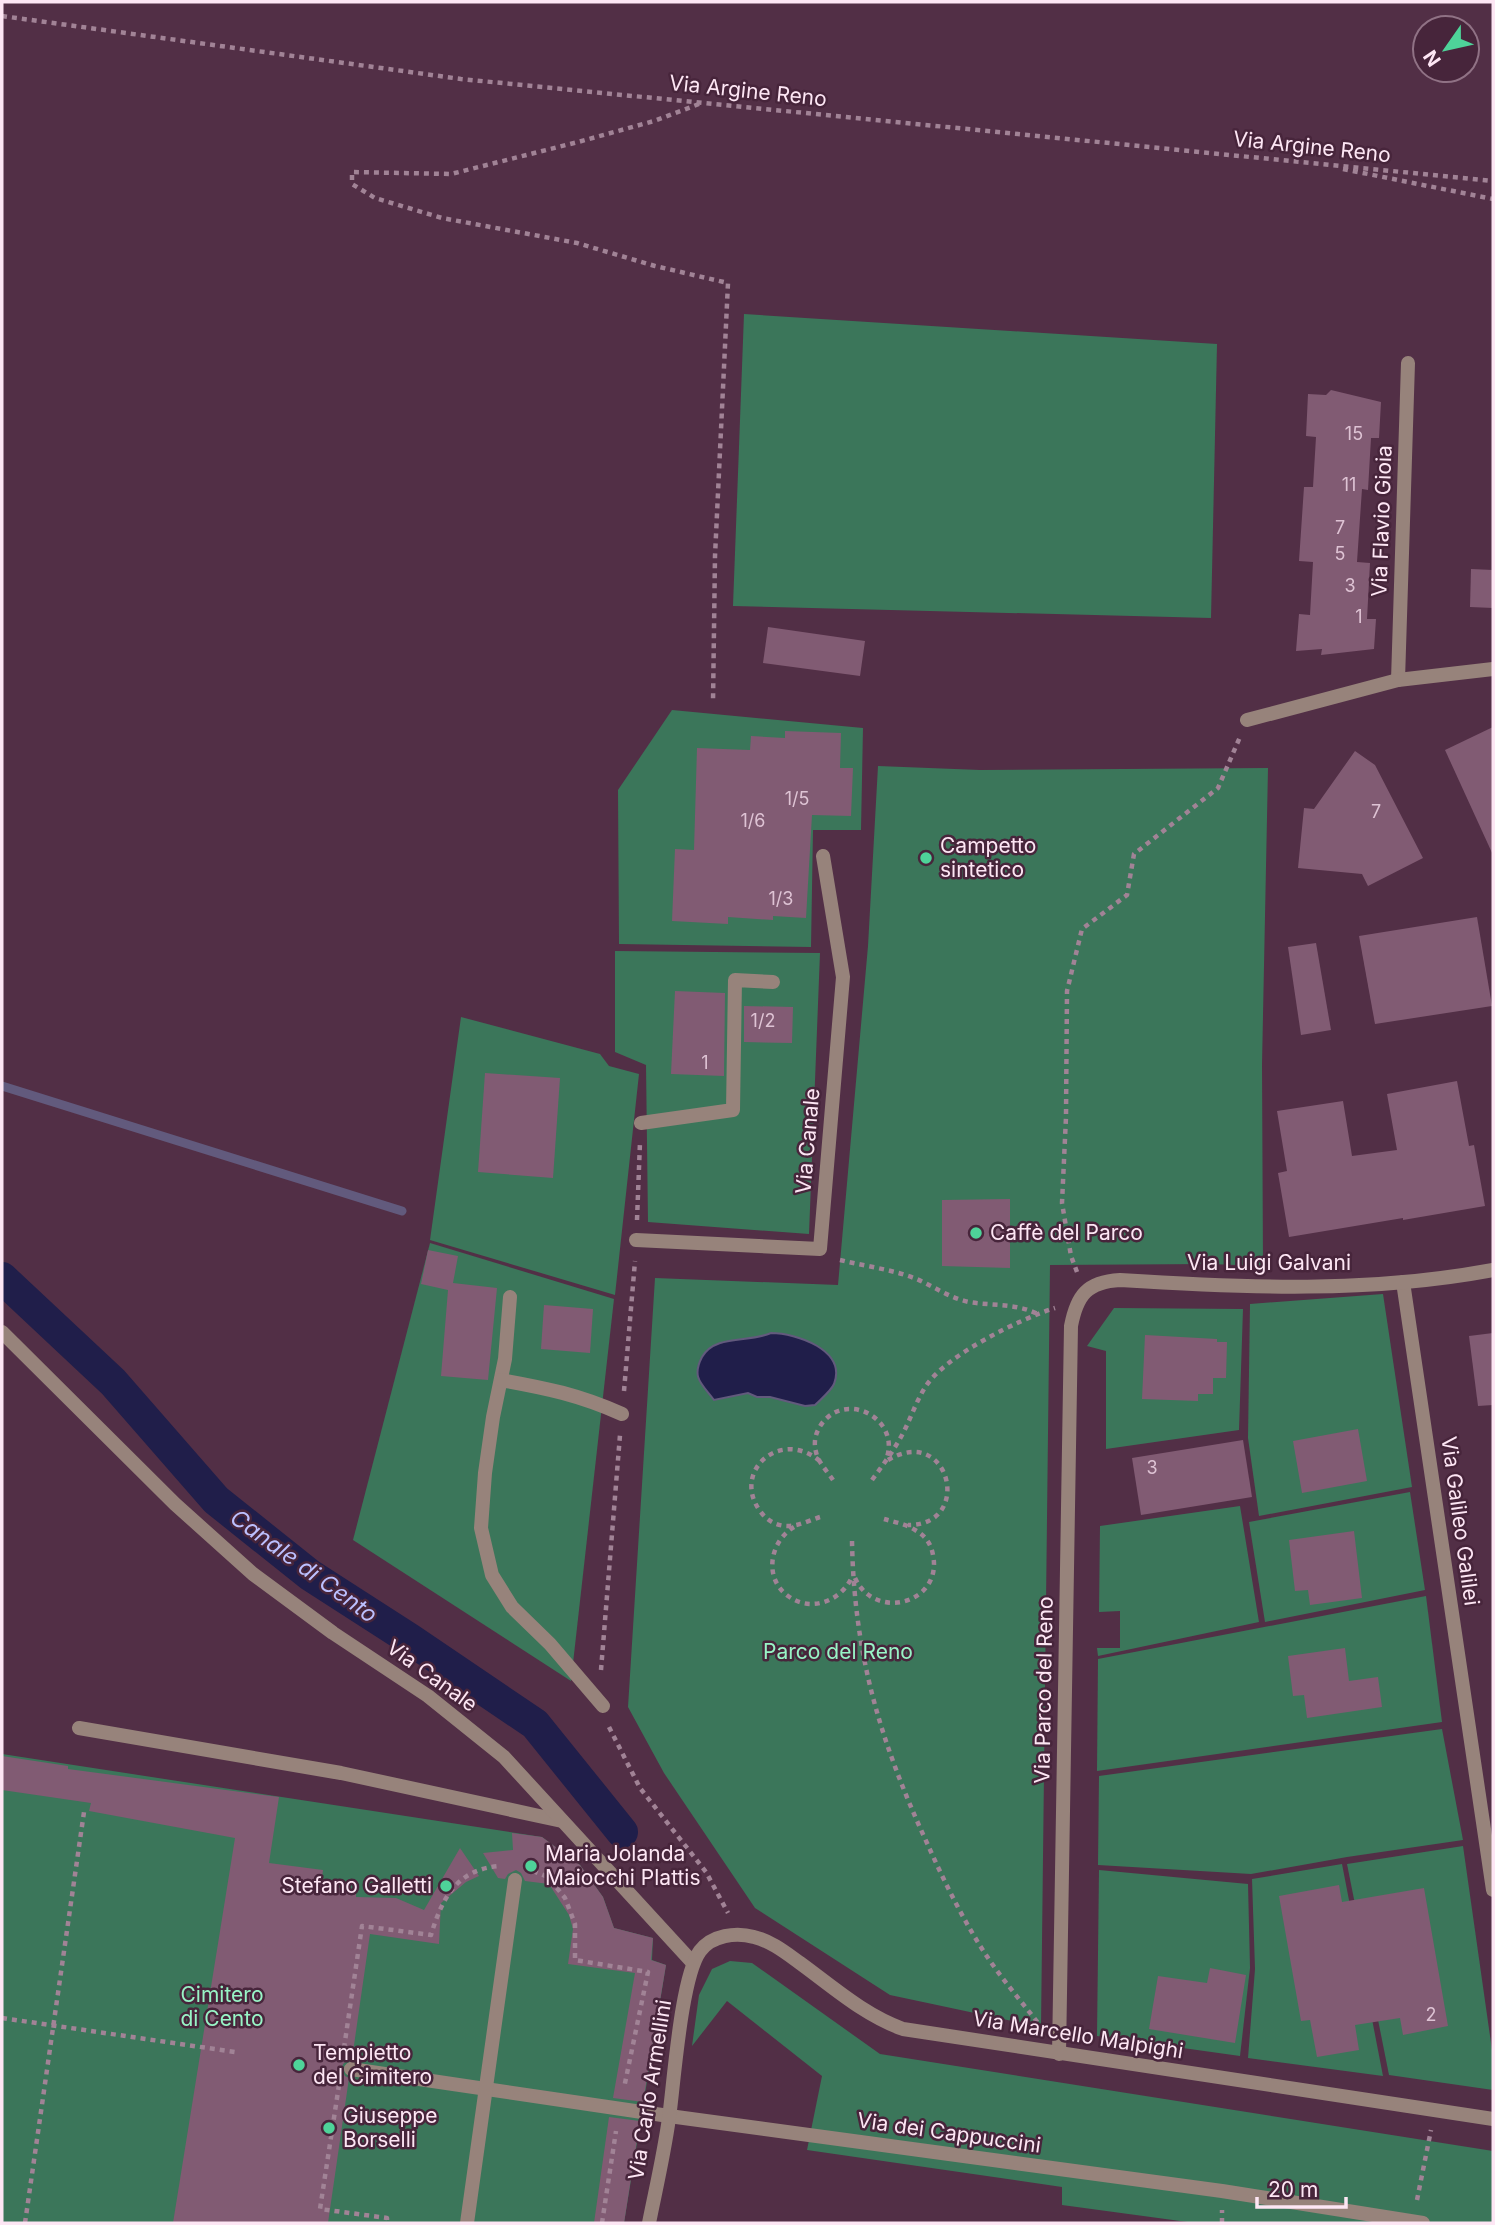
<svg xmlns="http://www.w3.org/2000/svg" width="1495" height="2225" font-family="Inter,sans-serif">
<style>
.green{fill:#3b765a}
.water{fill:#201e4a;stroke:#625a7d;stroke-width:2}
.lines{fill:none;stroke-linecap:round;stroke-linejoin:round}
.stream{stroke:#625a7d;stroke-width:9}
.canal{stroke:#201e4a;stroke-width:32}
.building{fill:#815b73}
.path{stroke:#a18396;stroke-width:4.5;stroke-dasharray:5 5;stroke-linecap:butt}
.lane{stroke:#97837b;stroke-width:14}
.street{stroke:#97837b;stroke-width:14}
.poi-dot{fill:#4ed399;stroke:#47253b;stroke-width:2.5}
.labels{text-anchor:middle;stroke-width:5;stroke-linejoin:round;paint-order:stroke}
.number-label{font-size:18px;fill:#dec3d4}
.street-label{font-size:21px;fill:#fde6f4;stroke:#47253b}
.poi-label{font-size:21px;fill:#fde6f4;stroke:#47253b;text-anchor:start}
.park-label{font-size:21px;fill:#98f4c6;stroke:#47253b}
.water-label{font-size:23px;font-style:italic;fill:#bcc0ff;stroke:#47253b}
</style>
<rect width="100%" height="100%" fill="#522f46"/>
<g class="green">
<polygon points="744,314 1217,344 1211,618 733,606"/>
<polygon points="672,710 863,728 861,830 813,830 811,947 619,944 618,790"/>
<polygon points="878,766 980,770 1268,768 1262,1065 1263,1266 1210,1264 1050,1265 1041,2027 890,1995 755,1908 664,1773 628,1707 655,1278 838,1285 868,946"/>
<polygon points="615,951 820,953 809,1234 648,1222 646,1065 615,1052"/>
<polygon points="461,1017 600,1054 609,1066 639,1074 615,1295 430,1240"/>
<polygon points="430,1243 614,1299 571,1681 353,1540"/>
<polygon points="1383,1294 1412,1487 1259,1516 1248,1438 1250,1304"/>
<polygon points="1114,1308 1243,1309 1239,1430 1106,1449 1106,1351 1087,1346"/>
<polygon points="1410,1492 1425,1590 1265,1622 1249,1522"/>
<polygon points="1240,1506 1259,1622 1098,1656 1097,1648 1120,1648 1120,1611 1099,1612 1100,1526"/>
<polygon points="1426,1596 1442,1722 1097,1771 1098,1659"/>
<polygon points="1442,1729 1463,1840 1347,1857 1251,1874 1098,1865 1099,1776"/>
<polygon points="2,1754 542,1837 580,1865 603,1897 614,1928 653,1938 652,1960 666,1965 624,2223 2,2223"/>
<polygon points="1463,1846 1493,2057 1493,2090 1389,2075 1347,1864"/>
<polygon points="1342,1864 1383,2076 1248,2058 1255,1969 1252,1879"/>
<polygon points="1099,1870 1248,1884 1250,1968 1240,2056 1097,2036"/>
<polygon points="730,1961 752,1963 880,2054 1493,2151 1493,2223 1195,2223 1062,2205 1062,2187 807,2150 822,2076 727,2001 692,2046 699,1995 712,1969"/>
</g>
<path class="water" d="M771,1333C796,1333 847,1350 834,1384C831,1391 821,1399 815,1405L805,1406L770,1397H757L748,1393L714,1400C702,1384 691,1378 702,1357C715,1334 749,1343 771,1333Z"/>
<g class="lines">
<polyline class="stream" points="2,1086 402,1211"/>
<polyline class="canal" points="2,1278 113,1382 216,1500 310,1575 411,1640 535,1724 622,1832"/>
</g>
<g class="building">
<polygon points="1331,390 1381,402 1379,438 1371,438 1368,490 1362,489 1357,562 1370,563 1367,619 1376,619 1374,649 1321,655 1322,649 1296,651 1299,614 1310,615 1313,562 1299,561 1304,487 1313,487 1316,437 1306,436 1308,394 1326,395"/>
<polygon points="1471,569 1493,570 1493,608 1470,607"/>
<polygon points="768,627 865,641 860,676 763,663"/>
<polygon points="1493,727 1493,855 1445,750"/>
<polygon points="785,731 841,733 840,768 853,768 851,816 812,815 806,918 773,916 773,920 728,917 728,924 672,921 675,849 694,850 697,748 750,750 751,736 785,738"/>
<polygon points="1355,751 1375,765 1423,858 1368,886 1362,874 1298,868 1304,808 1314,809"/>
<polygon points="1477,917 1492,1006 1375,1024 1359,936"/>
<polygon points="1316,943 1331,1030 1301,1035 1288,947"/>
<polygon points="675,991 725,993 724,1076 671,1074"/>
<polygon points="744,1006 793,1007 792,1043 744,1042"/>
<polygon points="485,1073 560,1078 553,1178 478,1172"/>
<polygon points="1457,1081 1469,1146 1474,1145 1485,1206 1403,1220 1403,1218 1289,1237 1278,1173 1287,1171 1277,1111 1343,1101 1352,1156 1397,1150 1387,1094"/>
<polygon points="1010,1199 1010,1268 942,1266 942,1200"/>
<polygon points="428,1250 458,1256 453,1283 497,1288 488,1380 441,1376 448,1290 421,1284"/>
<polygon points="544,1305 593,1309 590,1353 541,1349"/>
<polygon points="1493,1333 1493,1405 1478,1406 1469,1336"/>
<polygon points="1145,1335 1217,1339 1217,1342 1227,1342 1226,1378 1213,1378 1213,1394 1198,1394 1198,1401 1142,1399"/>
<polygon points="1358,1429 1367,1481 1302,1493 1293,1441"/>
<polygon points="1243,1440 1252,1497 1141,1515 1132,1458"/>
<polygon points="1354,1531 1362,1598 1310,1605 1308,1590 1295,1591 1289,1540"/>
<polygon points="1345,1648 1349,1681 1378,1677 1382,1707 1307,1718 1304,1695 1293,1696 1288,1656"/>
<polygon points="2,1756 68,1766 68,1769 279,1797 269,1863 323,1870 321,1885 356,1890 356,1897 396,1898 424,1910 460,1848 479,1876 466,1882 441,1903 439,1944 370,1934 352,2059 344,2063 341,2068 345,2076 349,2078 328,2223 173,2223 235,1838 89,1811 91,1803 2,1790"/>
<polygon points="512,1833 542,1837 580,1865 603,1897 614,1928 653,1938 651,1960 666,1965 643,2102 613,2098 635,1973 568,1964 573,1929 569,1915 549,1884 525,1881 521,1873 516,1870 508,1874 505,1879 498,1878 483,1853 513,1850"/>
<polygon points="1339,1885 1342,1902 1424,1888 1448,2026 1403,2035 1400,2018 1355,2025 1359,2050 1317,2057 1310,2020 1301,2021 1279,1896"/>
<polygon points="1210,1968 1246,1975 1235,2043 1149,2029 1158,1976 1207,1983"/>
<polygon points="609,2117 640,2121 624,2223 594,2223"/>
</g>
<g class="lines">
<g class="path">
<polyline points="2,16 461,79 1493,181"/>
<polyline points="699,104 654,121 578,142 451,174 352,172 352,184 375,198 442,218 577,243 655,266 728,283 715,556 713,702"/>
<polyline points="1343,169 1493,199"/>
<polyline points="637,1220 640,1142"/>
<path d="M840,1260C864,1266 890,1269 914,1278C932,1285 949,1298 969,1302C993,1306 1015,1303 1038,1314"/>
<polyline points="1077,1272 1071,1256 1062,1203 1066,1117 1067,991 1082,929 1127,895 1134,854 1218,788 1240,737"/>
<polyline points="624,1391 635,1261"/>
<path d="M888,1460C950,1423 974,1526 908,1525"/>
<path d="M833,1480C827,1471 818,1462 816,1452C813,1441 816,1431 823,1422C849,1391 899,1420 887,1457"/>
<path d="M872,1480C885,1462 898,1445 907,1425C913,1412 918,1398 926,1386C946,1355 1020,1319 1055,1308"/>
<path d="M820,1517C810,1520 799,1526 788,1526C777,1526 767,1521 760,1511C731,1471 781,1427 821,1462"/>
<path d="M794,1527C770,1541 763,1578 788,1596C811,1613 841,1601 852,1577"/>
<path d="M852,1541C854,1654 880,1741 927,1843C944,1881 963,1920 986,1955C1002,1979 1021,2001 1038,2023"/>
<path d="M855,1578C875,1622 943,1603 933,1555C931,1544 926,1536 915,1530C906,1524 894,1522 884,1519"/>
<polyline points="601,1670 620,1435"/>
<polyline points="609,1727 640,1788 706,1872 728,1913"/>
<polyline points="533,1871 548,1877 565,1898 575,1924 575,1960 648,1972 624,2088"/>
<polyline points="2,2018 235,2052"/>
<path d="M344,2048L362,1926L431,1935C442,1898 457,1869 500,1866"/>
<polyline points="339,2085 320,2209 387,2218 387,2223"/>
<polyline points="1417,2200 1431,2130"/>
<polyline points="25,2223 84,1812"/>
<polyline points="602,2223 616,2131"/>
<polyline points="1222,2223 1222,2210"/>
</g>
<g class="lane">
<polyline points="641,1123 733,1110 735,980 773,982"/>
<polyline points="510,1297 505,1359 493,1417 485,1473 481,1528 492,1575 512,1607 550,1644 603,1706"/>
<path d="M501,1380C546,1388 580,1395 622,1414"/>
<polyline points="79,1728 341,1773 562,1821"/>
<polyline points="351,2069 669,2116"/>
<polyline points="467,2223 515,1880"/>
</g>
<g class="street">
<polyline points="1398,680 1408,363"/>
<polyline points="1247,720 1398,680 1493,669"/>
<polyline points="636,1240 820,1249 843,977 823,856"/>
<polyline points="1403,1282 1493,1890"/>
<polyline points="2,1332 175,1504 253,1574 333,1633 428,1696 504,1757 693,1963"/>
<path d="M1059,2054L1071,1326C1077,1295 1087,1282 1120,1280C1245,1288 1370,1293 1493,1270"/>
<polyline points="669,2116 1222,2191 1423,2223"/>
<path d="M649,2223C656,2188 664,2154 669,2118C674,2082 681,1977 700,1951C712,1935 736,1932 754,1937C771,1941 786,1953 800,1963C833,1987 864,2015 903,2029L1493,2119"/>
</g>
</g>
<g class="poi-dot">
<circle cx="926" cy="858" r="7"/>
<circle cx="976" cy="1233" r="7"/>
<circle cx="531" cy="1866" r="7"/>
<circle cx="446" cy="1886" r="7"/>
<circle cx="299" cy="2065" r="7"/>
<circle cx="329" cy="2128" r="7"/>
</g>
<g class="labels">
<g class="number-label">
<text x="1354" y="440">15</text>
<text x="1349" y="491">11</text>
<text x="1340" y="534">7</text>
<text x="1340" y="560">5</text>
<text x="1350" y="592">3</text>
<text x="1359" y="623">1</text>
<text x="797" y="805">1/5</text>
<text x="1376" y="818">7</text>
<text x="753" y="827">1/6</text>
<text x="781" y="905">1/3</text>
<text x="763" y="1027">1/2</text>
<text x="705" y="1069">1</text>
<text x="1152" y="1474">3</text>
<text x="1431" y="2021">2</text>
</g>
<g class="street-label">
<text transform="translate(748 91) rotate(6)" y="7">Via Argine Reno</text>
<text transform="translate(1312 147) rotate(6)" y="7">Via Argine Reno</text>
<text transform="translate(1382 521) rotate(-88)" y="7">Via Flavio Gioia</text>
<text transform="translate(808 1141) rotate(-85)" y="7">Via Canale</text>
<text x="1269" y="1270">Via Luigi Galvani</text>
<text transform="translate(1460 1521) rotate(82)" y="7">Via Galileo Galilei</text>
<text transform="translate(432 1676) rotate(36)" y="7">Via Canale</text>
<text transform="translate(1044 1690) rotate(-89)" y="7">Via Parco del Reno</text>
<text transform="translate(1078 2035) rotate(9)" y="7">Via Marcello Malpighi</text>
<text transform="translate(650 2090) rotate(-81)" y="7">Via Carlo Armellini</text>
<text transform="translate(949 2133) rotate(8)" y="7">Via dei Cappuccini</text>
</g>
<g class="poi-label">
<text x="940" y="853">Campetto<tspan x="940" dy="24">sintetico</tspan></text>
<text x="990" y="1240">Caffè del Parco</text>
<text x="545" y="1861">Maria Jolanda<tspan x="545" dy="24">Maiocchi Plattis</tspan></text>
<text x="432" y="1893" text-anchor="end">Stefano Galletti</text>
<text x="313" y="2060">Tempietto<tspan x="313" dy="24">del Cimitero</tspan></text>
<text x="343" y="2123">Giuseppe<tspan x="343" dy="24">Borselli</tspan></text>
</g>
<g class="park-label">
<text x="838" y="1659">Parco del Reno</text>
<text x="222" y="2002">Cimitero<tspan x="222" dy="24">di Cento</tspan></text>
</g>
<g class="water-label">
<text transform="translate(304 1566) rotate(36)" y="8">Canale di Cento</text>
</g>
</g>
<rect width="1495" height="2225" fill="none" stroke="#fde6f4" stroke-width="7"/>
<g transform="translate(1446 49) rotate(236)"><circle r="33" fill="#47253b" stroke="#907285" stroke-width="2"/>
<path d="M0-5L12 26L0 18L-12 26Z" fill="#4ed399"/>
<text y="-10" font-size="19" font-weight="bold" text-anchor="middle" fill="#fde6f4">N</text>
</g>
<path d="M1257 2197v10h89v-10" fill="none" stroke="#fde6f4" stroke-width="3.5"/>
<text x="1268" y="2197" font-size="21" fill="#fde6f4" stroke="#47253b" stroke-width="5" paint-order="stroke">20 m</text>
</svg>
